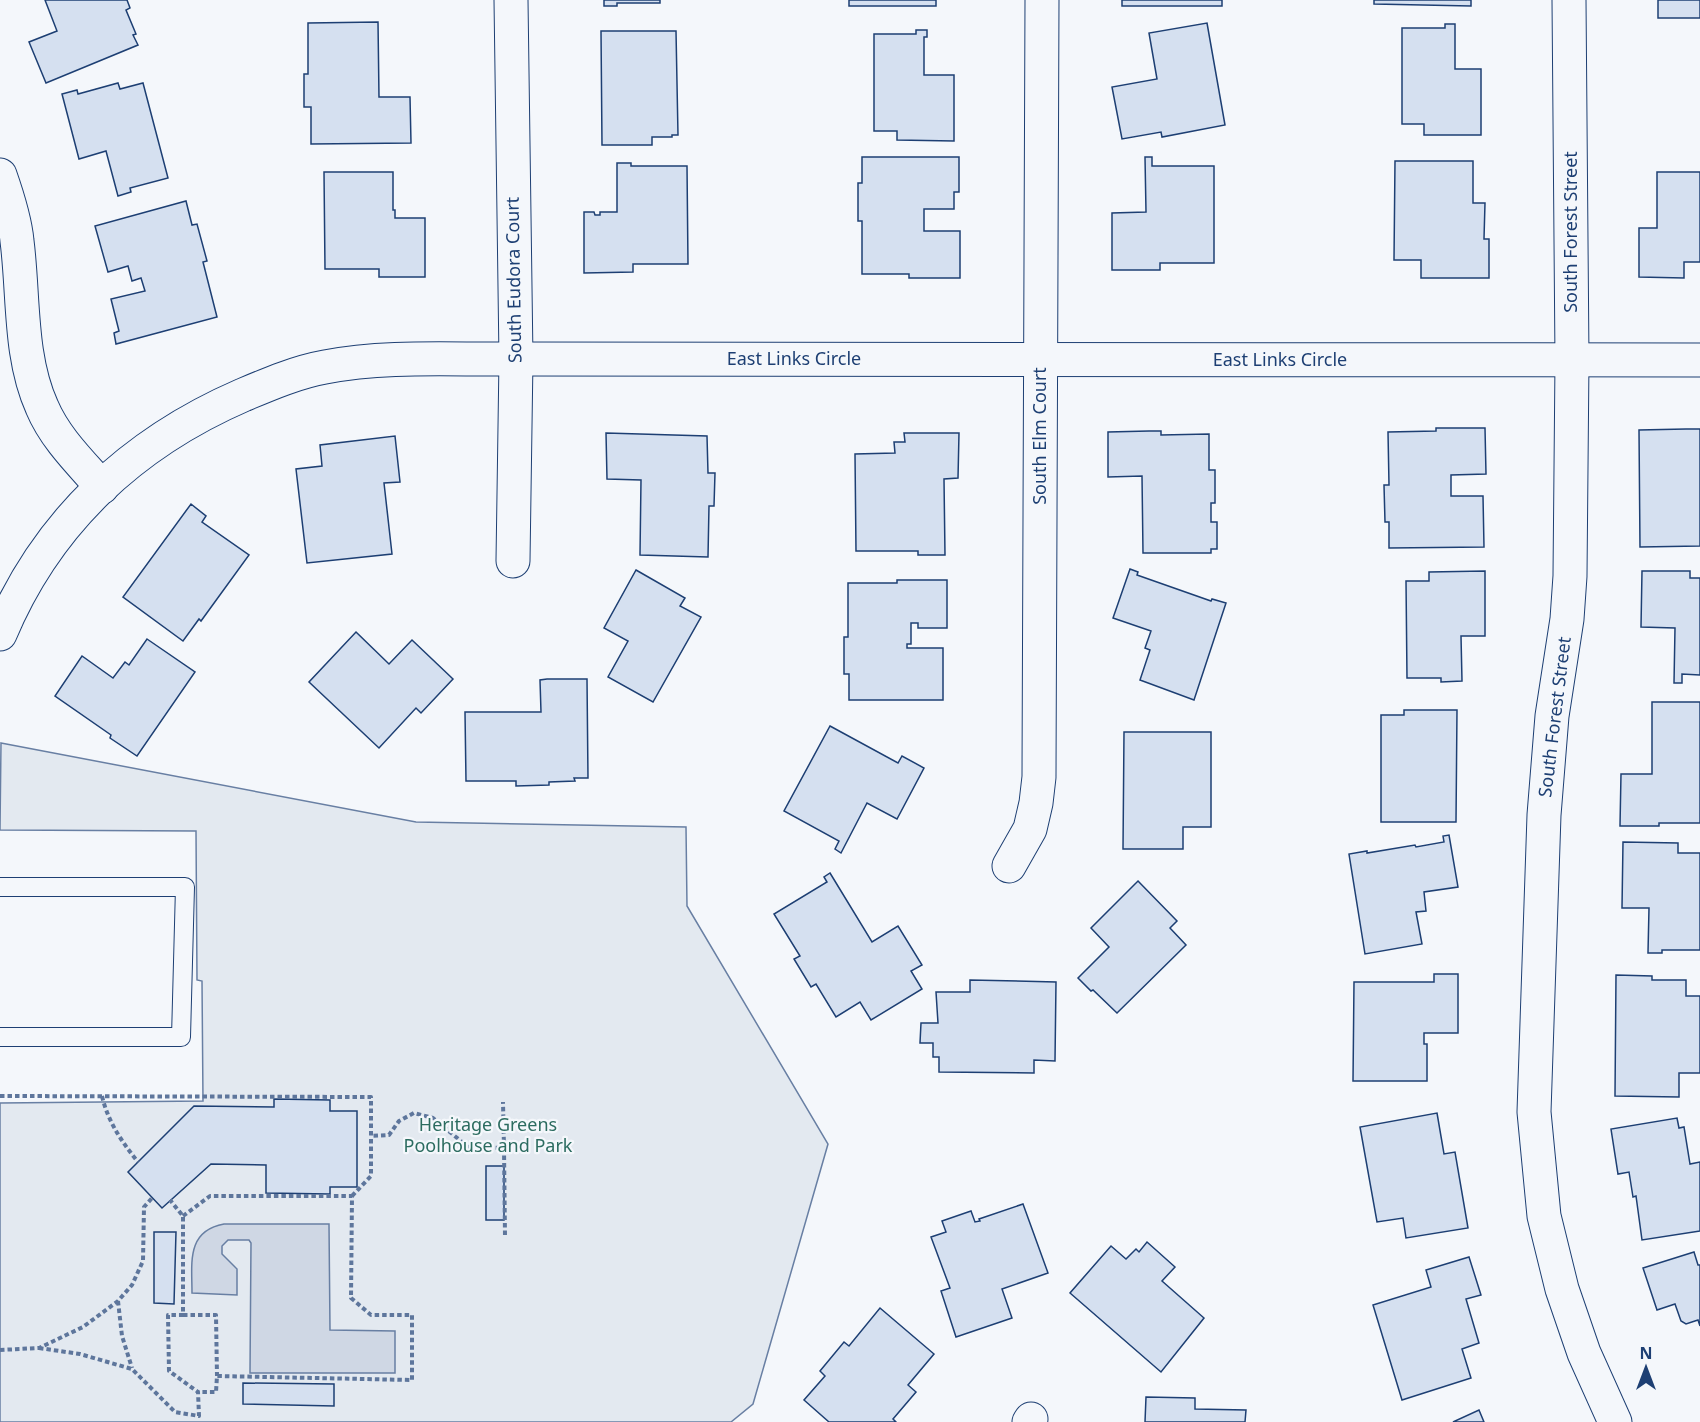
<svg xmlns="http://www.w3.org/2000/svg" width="1700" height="1422" font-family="'Noto Sans',sans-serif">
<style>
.green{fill:#e3e9f0;stroke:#687fa3;stroke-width:1.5}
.water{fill:#cfd7e4;stroke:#687fa3;stroke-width:1.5}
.building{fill:#d5e0f0;stroke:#1d3f73;stroke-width:1.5}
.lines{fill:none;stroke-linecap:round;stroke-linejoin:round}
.service-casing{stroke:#1d3f73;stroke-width:20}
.minor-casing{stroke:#1d3f73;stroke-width:35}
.path{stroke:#5e769c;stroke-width:4;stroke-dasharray:4.5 3;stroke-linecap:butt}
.service{stroke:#f4f7fb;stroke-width:18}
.minor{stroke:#f4f7fb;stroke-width:33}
.labels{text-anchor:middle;stroke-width:4.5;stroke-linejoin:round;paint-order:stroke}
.street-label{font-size:18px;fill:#1d3f73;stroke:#f4f7fb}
.park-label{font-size:18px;fill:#2c6c60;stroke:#f4f7fb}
</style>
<rect width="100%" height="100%" fill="#f4f7fb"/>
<polygon class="green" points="1,743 416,822 686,827 687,906 828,1144 753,1404 731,1422 0,1422 0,1103 203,1101 202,981 197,980 196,831 0,830"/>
<path class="water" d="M224,1224H329L330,1330L395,1331V1373H250L251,1243L249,1240H228L222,1246V1254L237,1269V1295L192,1293C192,1263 186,1231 224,1224Z"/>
<g class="building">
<polygon points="45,0 127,0 130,8 126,10 136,34 133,35 138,45 46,83 29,42 57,31"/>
<polygon points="604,0 660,0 660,3 617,3 617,6 604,6"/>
<rect x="849" y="0" width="87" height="6"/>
<rect x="1122" y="0" width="100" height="6"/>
<polygon points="1374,0 1471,0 1471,6 1374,4"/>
<rect x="1658" y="0" width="42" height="18"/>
<polygon points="378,22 379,97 410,97 411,143 311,144 311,107 304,107 304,74 308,74 308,23"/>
<polygon points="1207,23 1225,125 1162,137 1161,132 1122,139 1112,87 1157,79 1149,33"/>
<polygon points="1445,24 1455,24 1455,69 1481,69 1481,135 1424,135 1424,124 1402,124 1402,28 1445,28"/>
<polygon points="916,30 927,30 927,37 924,37 924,75 954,75 954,141 897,140 897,131 874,131 874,34 916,34"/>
<polygon points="601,31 676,31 678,135 672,135 672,137 652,137 652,145 602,145"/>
<polygon points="118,83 120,89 143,83 168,178 130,188 131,192 118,196 106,151 79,159 62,94 77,90 78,94"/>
<polygon points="862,157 959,157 959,192 954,192 954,209 924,209 924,231 960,231 960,278 909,278 909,274 862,274 862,221 858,221 858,183 862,183"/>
<polygon points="1145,157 1152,157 1152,166 1214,166 1214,263 1160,263 1160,270 1112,270 1112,213 1146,212"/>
<polygon points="1395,161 1473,161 1473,203 1485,203 1484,239 1489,239 1489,278 1421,278 1421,260 1394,260"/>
<polygon points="617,163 631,163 631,166 687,166 688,264 633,264 633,272 584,273 584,212 594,212 595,215 600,215 600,212 617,212"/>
<polygon points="324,172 393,172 393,210 395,210 395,218 425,218 425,277 379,277 379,269 325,269"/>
<polygon points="1657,172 1700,172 1700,262 1684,262 1684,278 1639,277 1639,228 1657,228"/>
<polygon points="186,201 192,225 197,224 207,261 203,262 217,317 116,344 114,333 119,331 111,299 145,291 141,278 132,281 128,266 108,272 95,226"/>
<polygon points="1436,428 1485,428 1486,474 1451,475 1451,496 1483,496 1484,547 1389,548 1389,522 1385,522 1384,485 1389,485 1388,432 1436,431"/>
<polygon points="1686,429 1700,429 1700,546 1640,547 1639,430"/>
<polygon points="1149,431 1161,431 1161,435 1209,434 1209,470 1215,470 1215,503 1211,503 1211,522 1217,522 1217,549 1211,549 1211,553 1143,553 1142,476 1108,477 1108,432"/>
<polygon points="606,433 707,436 708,473 715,473 714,506 709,506 708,557 640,555 641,480 607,479"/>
<polygon points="904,433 959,433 958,478 944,479 945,555 918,555 918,551 856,551 855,454 895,453 894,442 905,442"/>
<polygon points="395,436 400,482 384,483 392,554 307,563 296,469 322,466 320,445"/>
<polygon points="191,504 206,516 202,522 249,555 201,621 199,619 183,641 123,597"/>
<polygon points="1130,569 1138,572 1137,575 1211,601 1212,599 1226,603 1194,700 1140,680 1150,650 1145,648 1151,631 1113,618"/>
<polygon points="636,570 685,598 680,606 701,617 653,702 608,677 628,641 604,628"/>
<polygon points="1485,571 1485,636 1461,636 1462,681 1441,682 1441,678 1407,678 1406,581 1429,581 1429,572"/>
<polygon points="1642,571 1690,571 1690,578 1700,578 1700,675 1682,674 1682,683 1674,683 1675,628 1641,627"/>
<polygon points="897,580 947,580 947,628 918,628 918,623 911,623 911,644 907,644 907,648 943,648 943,700 849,700 849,674 844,674 844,637 848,637 848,583 897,583"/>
<polygon points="356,632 389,664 412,640 453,679 421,713 416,708 379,748 309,682"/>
<polygon points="147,639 195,672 137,756 110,738 111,735 55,696 82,656 113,678 125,662 129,665"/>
<polygon points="547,679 587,679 588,778 574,778 575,781 549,782 549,785 516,786 516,781 466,781 465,712 541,712 540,680"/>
<polygon points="1652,702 1700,702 1700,823 1659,823 1659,826 1620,826 1621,774 1652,774"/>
<polygon points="1404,710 1457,710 1456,822 1381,822 1381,715 1404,715"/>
<polygon points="830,726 898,763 902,756 924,768 897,819 867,803 841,853 835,849 839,841 784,811"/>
<polygon points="1124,732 1211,732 1211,827 1183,827 1183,849 1123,849"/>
<polygon points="1449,835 1458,887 1424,892 1426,911 1416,912 1422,944 1365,954 1349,854 1367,851 1367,853 1415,845 1416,847 1444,842 1443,836"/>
<polygon points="1623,842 1678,843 1678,853 1700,853 1700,950 1662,950 1662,953 1648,953 1649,908 1622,908"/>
<polygon points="830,873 872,942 898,926 922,965 911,971 922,989 871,1020 860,1002 836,1017 816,984 811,987 794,959 800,956 774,914 827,882 824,877"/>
<polygon points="1138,881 1177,921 1170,928 1186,945 1117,1013 1093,990 1091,991 1078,978 1109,947 1091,928"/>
<polygon points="1434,974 1458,974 1458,1033 1424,1033 1424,1044 1427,1044 1427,1081 1353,1081 1354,982 1434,982"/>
<polygon points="1616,975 1652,976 1652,980 1686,980 1686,996 1700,996 1700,1073 1679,1073 1679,1097 1615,1096"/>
<polygon points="970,980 1056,982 1055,1061 1034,1060 1034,1073 939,1072 939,1057 933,1057 933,1043 920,1043 921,1023 938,1023 936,992 970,992"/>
<polygon points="274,1099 330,1100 330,1111 357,1111 357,1187 330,1187 330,1194 266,1193 266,1165 211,1164 162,1208 128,1172 194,1106 274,1107"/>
<polygon points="1437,1113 1444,1154 1455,1152 1468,1228 1406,1238 1403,1218 1377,1222 1360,1127"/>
<polygon points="1677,1118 1679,1128 1684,1127 1690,1164 1700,1162 1700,1231 1642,1240 1636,1196 1633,1197 1629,1172 1618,1174 1611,1129"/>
<rect x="486" y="1166" width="18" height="54"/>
<polygon points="1023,1204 1048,1273 1002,1289 1012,1318 956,1337 941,1291 950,1288 931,1237 946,1232 942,1221 971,1211 975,1222 980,1221 979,1219"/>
<polygon points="154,1232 176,1232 174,1304 154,1303"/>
<polygon points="1147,1242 1175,1267 1162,1281 1204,1318 1161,1372 1070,1293 1111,1246 1126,1259 1136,1249 1139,1252"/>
<polygon points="1694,1252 1698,1265 1700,1265 1700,1326 1698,1320 1686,1324 1681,1321 1675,1304 1657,1310 1643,1268"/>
<polygon points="1469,1257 1481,1295 1466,1299 1479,1343 1462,1349 1471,1378 1402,1400 1373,1305 1431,1287 1426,1270"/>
<polygon points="880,1308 934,1354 908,1385 916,1392 893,1419 896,1422 829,1422 804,1400 825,1376 820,1371 844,1342 849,1346"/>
<polygon points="243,1383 334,1384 334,1406 243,1404"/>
<polygon points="1146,1397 1195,1398 1195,1409 1246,1410 1245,1422 1145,1422"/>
<polygon points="1479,1410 1484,1422 1453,1422"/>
</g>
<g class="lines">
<defs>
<polyline id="service" points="0,887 185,887 181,1037 0,1037"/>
<g id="minor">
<polyline points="511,0 516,359 513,561"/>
<polyline points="1569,0 1572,360 1570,576 1567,619 1552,716 1544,815 1534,1112 1544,1216 1562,1289 1584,1353 1615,1422"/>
<path d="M0,175C7,195 15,219 17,241C24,296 19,356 42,407C55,438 80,462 102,487"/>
<path d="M0,634C47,522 132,443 243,395C269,384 297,372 325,367C387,355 453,360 516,359L1700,360"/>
<polyline points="1009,866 1030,829 1036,803 1039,777 1042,0"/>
<polyline points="1029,1422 1031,1419"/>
</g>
</defs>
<use href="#service" class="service-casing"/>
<use href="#minor" class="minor-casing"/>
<g class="path">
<polyline points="0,1096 371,1097 371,1136 389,1135 399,1121 414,1113 433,1118 468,1147 504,1148 503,1102"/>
<path d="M102,1096C108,1122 122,1142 138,1162"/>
<polyline points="504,1148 505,1236"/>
<polyline points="352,1196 371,1176 371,1136"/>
<polyline points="183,1216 210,1196 352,1196 351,1298 371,1315 412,1315 412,1380 217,1376 216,1392 198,1392"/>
<polyline points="118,1301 122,1336 132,1368"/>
<polyline points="183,1315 216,1315 217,1376"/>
<polyline points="39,1348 80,1354 132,1369 175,1412 199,1416 198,1392 169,1371 168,1315 183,1315 183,1216 170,1200"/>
<polyline points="0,1350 39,1348 83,1327 118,1301 132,1285 143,1261 144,1207 152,1198"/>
</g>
<use href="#service" class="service"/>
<use href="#minor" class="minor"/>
</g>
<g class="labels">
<g class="street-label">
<text transform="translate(1571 232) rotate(-90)" y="6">South Forest Street</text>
<text transform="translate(514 280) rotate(-91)" y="6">South Eudora Court</text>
<text x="794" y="365">East Links Circle</text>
<text x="1280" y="366">East Links Circle</text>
<text transform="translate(1040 436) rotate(-90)" y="6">South Elm Court</text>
<text transform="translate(1555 717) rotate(-83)" y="6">South Forest Street</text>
</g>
<g class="park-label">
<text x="488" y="1131">Heritage Greens<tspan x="488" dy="21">Poolhouse and Park</tspan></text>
</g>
</g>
<g transform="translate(1646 1368)" stroke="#f4f7fb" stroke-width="4.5" paint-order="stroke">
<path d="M0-4.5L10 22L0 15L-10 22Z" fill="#1d3f73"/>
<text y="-9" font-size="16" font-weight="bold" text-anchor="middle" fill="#1d3f73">N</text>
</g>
</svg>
